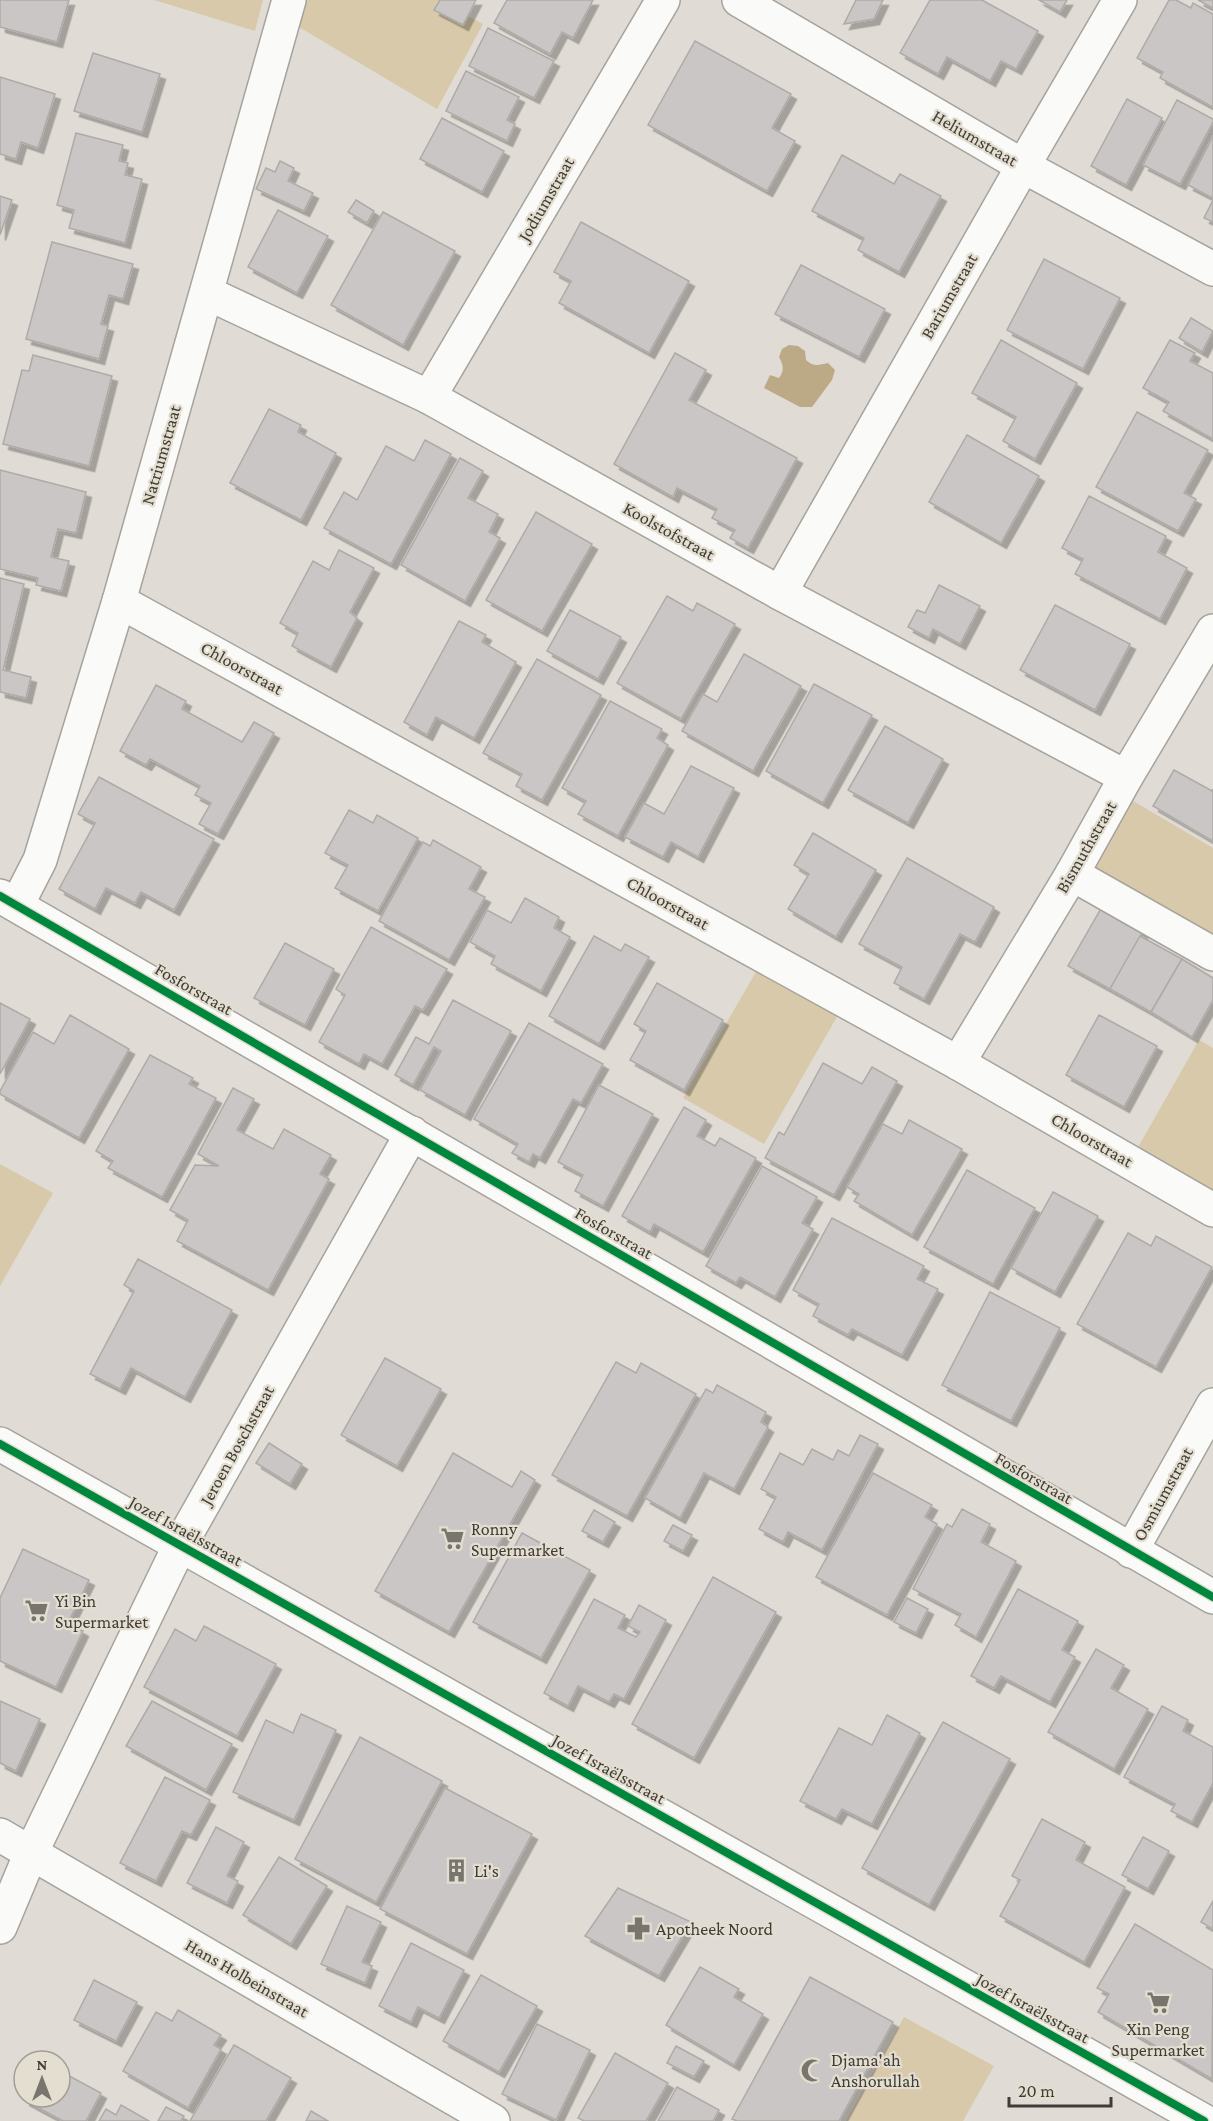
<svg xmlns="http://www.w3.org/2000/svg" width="1213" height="2121" font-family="'Crimson Pro',serif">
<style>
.green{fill:#d8c9ab}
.water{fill:#bcaa86}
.building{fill:#c9c6c5;stroke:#adaaa8;stroke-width:1.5;filter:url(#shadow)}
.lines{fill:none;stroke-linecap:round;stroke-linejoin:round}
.minor-casing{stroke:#a6a39d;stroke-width:36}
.minor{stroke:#fafaf9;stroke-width:33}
.cycleway-casing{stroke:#e4ded0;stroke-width:11}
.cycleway{stroke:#00873e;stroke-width:8}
.labels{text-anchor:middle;stroke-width:4.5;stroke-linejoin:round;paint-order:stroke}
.street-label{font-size:18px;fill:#3f3d37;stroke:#e4ded0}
.poi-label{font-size:18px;fill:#3f3d37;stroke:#e4ded0;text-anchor:start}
</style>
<defs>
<filter id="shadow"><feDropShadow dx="5.5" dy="5.5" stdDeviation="0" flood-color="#0004"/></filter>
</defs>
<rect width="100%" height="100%" fill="#e0dcd5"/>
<g class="green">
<polygon points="154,0 263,0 255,31"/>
<polygon points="292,0 442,0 441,2 483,24 437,109 287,20"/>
<polygon points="1128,798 1213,848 1213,944 1098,878 1094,866"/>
<polygon points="757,970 838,1015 764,1144 683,1098"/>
<polygon points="1199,1040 1213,1048 1213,1193 1137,1149"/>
<polygon points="0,1164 53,1193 0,1286"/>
<polygon points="904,2017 994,2066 963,2121 846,2121"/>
</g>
<path class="water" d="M789,345L798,346L805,351L806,360C813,367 819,365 828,363L835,370L832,380L812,407H800L764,388L770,375L779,378C785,370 783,365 779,357L782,349Z"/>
<g class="building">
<polygon points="0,0 69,0 57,42 0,27"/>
<polygon points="440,0 476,0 463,25 434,10"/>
<polygon points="507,0 593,0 573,38 562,32 550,54 494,23"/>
<polygon points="856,0 883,0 874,19 844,24"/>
<polygon points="930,0 982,0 1038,31 1016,69 1001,61 990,81 947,57 938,74 900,53"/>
<polygon points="1039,0 1067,0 1060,12"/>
<polygon points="1169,0 1176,0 1191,8 1193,3 1213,14 1213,107 1160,78 1163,72 1137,58"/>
<polygon points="1198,0 1213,0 1213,8"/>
<polygon points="488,28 554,61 534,98 469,66"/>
<polygon points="695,41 791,94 772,128 795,141 767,191 648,125"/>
<polygon points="93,53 160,74 142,132 74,111"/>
<polygon points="466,71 519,97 507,120 515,124 507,141 446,111"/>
<polygon points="0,77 55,94 38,148 21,142 16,159 0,154"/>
<polygon points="1127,99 1162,118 1126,185 1091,166"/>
<polygon points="1177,100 1213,119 1213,122 1180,184 1143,165"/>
<polygon points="442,118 504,151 482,192 420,159"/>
<polygon points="76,133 123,145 119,161 128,163 125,175 142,179 125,243 69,228 74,210 57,205"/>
<polygon points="1213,136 1213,198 1188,185"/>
<polygon points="842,155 894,184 900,174 941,196 899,272 858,250 864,238 812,211"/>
<polygon points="280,161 294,168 288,181 313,193 304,211 256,189 266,168 275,172"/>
<polygon points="0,196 12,200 0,235"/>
<polygon points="356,200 374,211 367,223 348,212"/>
<polygon points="1213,200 1213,222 1204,218"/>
<polygon points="278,210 328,236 297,293 248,267"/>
<polygon points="383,212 455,251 403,345 331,305"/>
<polygon points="581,222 689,281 649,353 559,303 571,281 554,272"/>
<polygon points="52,242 133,264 123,299 109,295 101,324 108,326 99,359 26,339"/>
<polygon points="1044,259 1120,298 1083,369 1007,330"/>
<polygon points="801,265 885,309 859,357 775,314"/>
<polygon points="1191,318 1213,331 1202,352 1179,338"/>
<polygon points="1001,340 1077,383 1035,459 1003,441 1016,417 972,393"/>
<polygon points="1170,340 1195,353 1190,361 1213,373 1213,439 1163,411 1169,402 1143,388"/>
<polygon points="675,353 706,370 689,400 797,458 748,548 730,538 735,530 712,518 717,509 677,488 673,497 614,464"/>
<polygon points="33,355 112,376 89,466 3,444 22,370 29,371"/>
<polygon points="269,409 301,425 298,432 336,453 301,520 230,483"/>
<polygon points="1137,412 1208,450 1184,493 1196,499 1178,531 1096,487"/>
<polygon points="967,435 1039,476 1001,543 929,502"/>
<polygon points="425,440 451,454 391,564 324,528 344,492 357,500 386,446 414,461"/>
<polygon points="460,458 483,471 468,498 498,514 489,532 500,538 465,601 401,565"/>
<polygon points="0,470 86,492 76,533 58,529 51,557 69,561 61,591 36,585 38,578 0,569"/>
<polygon points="1089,496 1166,536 1158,552 1187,568 1160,619 1075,574 1083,559 1062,548"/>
<polygon points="536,512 592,544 542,631 486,600"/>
<polygon points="339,550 374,568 350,612 357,618 331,667 292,646 298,633 280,623 313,561 329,570"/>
<polygon points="0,578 24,584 3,670 31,677 26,698 0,692"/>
<polygon points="939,585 980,606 960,644 933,629 929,638 908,627 917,610 925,613"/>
<polygon points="667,596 693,611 697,603 735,624 681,719 617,683"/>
<polygon points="1055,605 1130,644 1095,710 1020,670"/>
<polygon points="570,610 621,637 598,679 547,651"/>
<polygon points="459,621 486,635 482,642 516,662 474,738 436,717 427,735 404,722"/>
<polygon points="744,654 801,686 753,771 682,731 703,694 717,702"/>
<polygon points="537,659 601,695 542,800 516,786 522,774 483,753"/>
<polygon points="814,684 872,715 823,803 766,771"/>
<polygon points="156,685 186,701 182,709 242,742 254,722 274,733 218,834 199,824 211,803 195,795 200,786 150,759 146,765 120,751"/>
<polygon points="610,701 662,729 657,738 668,745 618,836 578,814 586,801 562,788"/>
<polygon points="885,726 943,759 908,823 848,790"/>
<polygon points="691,766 734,788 698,857 671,842 663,857 625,837 644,803 664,814"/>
<polygon points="1174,770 1212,791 1213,789 1213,841 1153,806"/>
<polygon points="99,777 214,839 174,910 141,892 135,903 106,888 95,909 59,889 95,823 78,814"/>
<polygon points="349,810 373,823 377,815 418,838 378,911 335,888 348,865 325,853"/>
<polygon points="813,833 876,870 836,937 788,909 809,874 794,865"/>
<polygon points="433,840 481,867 469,889 485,897 449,960 379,921 423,842 430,846"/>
<polygon points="907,858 994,907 975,942 960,934 924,999 894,983 902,967 859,944"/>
<polygon points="525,898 559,917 554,928 570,937 541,991 491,964 495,956 470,942 487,910 511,923"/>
<polygon points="1103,905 1145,928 1110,989 1068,966"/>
<polygon points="371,927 447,969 423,1010 415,1006 382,1064 364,1054 359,1064 319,1042 345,995 336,989"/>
<polygon points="594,936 621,951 625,944 649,957 599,1044 549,1016"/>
<polygon points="1140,936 1182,959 1151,1012 1110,989"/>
<polygon points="285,943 334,969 305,1025 254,998"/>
<polygon points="1182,959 1213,978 1213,1000 1192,1037 1151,1012"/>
<polygon points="657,983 723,1020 684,1090 630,1060 646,1031 634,1024"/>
<polygon points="453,1000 511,1031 465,1115 420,1090 441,1051 434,1047 413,1085 395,1075 416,1037 429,1044"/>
<polygon points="0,1003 30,1019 0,1074"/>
<polygon points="70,1015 129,1049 79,1138 0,1094 0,1091 33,1032 54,1044"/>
<polygon points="1099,1015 1157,1046 1124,1107 1066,1075"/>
<polygon points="529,1023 603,1064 581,1103 573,1099 540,1158 533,1154 529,1162 512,1153 518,1144 474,1119"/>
<polygon points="150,1055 193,1078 189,1084 216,1098 162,1197 108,1168 113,1161 96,1151"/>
<polygon points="823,1063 862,1084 872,1067 897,1081 834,1195 765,1158 779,1132 784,1135"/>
<polygon points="599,1085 653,1114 603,1206 575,1191 583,1175 558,1162"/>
<polygon points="233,1088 254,1099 237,1130 273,1149 284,1129 331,1155 320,1174 329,1179 268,1290 177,1241 188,1220 170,1210 195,1165 219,1166 198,1154"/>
<polygon points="684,1107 706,1120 697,1136 715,1146 720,1138 756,1158 703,1252 654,1224 650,1232 622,1216"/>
<polygon points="909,1120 962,1149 912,1235 854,1201 859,1194 847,1187 883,1124 902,1134"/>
<polygon points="762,1166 817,1197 802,1223 813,1229 775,1297 740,1277 736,1283 706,1266"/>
<polygon points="967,1170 1035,1208 993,1284 924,1247"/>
<polygon points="1053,1192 1098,1216 1055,1292 1011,1268"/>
<polygon points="832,1218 924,1266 917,1279 938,1289 902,1355 852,1329 848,1335 813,1316 819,1304 793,1290"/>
<polygon points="1128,1233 1151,1246 1156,1236 1212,1267 1156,1367 1077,1324"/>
<polygon points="138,1259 232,1310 185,1397 131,1368 120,1389 90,1374 134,1291 124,1285"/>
<polygon points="990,1292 1060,1328 1011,1421 942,1385"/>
<polygon points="385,1358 441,1389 397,1466 341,1435"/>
<polygon points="616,1362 636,1373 641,1363 696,1394 627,1516 552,1475"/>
<polygon points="717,1385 766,1412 761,1422 768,1427 734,1489 704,1473 680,1518 645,1498 706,1389 713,1393"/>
<polygon points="860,1435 878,1444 822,1550 788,1532 783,1542 759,1529 776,1497 761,1489 780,1453 803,1465 812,1449 833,1460 838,1450 849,1456"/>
<polygon points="269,1443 302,1464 290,1484 256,1463"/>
<polygon points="453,1453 512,1487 521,1471 535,1480 449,1632 375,1591"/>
<polygon points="873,1473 932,1505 925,1517 937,1524 887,1615 816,1577"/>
<polygon points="962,1509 990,1524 981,1542 1016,1561 976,1637 955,1625 961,1614 913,1589 947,1524 952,1527"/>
<polygon points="594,1510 615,1522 603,1542 582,1531"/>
<polygon points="673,1525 692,1535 683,1551 664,1541"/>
<polygon points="522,1533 590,1570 541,1658 473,1622"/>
<polygon points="23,1549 89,1580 68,1623 83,1631 56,1687 0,1661 0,1598"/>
<polygon points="713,1577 776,1612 694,1758 632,1724"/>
<polygon points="1018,1589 1078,1621 1062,1650 1075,1657 1050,1702 1001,1676 994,1688 971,1676"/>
<polygon points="907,1598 928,1609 916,1633 894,1622"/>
<polygon points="594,1599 625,1615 618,1628 636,1637 640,1632 628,1626 639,1605 666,1620 624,1699 614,1694 609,1702 578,1686 568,1706 544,1693"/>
<polygon points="204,1626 276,1664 237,1736 144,1687 175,1629 196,1641"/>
<polygon points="1096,1649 1124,1665 1111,1688 1148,1709 1114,1769 1048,1732"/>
<polygon points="0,1701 40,1719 16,1771 0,1763"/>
<polygon points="152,1701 232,1744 206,1790 126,1746"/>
<polygon points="1162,1706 1188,1720 1183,1731 1213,1747 1213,1783 1192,1822 1171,1811 1175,1804 1124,1777"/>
<polygon points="301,1714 336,1730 294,1820 233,1792 266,1720 293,1733"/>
<polygon points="887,1715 920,1733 872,1824 842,1809 836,1819 800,1801 839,1728 872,1745"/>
<polygon points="943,1722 1010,1759 929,1905 862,1868"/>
<polygon points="360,1737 442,1781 376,1902 295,1859"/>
<polygon points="165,1777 210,1800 191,1835 182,1831 156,1881 120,1863"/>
<polygon points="445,1788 532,1834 467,1954 380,1909"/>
<polygon points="1042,1819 1085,1842 1076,1860 1125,1887 1084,1962 1000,1916 1020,1880 1012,1876"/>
<polygon points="216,1827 244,1842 227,1876 238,1881 227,1903 187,1883"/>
<polygon points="1143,1837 1169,1851 1148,1889 1122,1875"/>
<polygon points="279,1857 327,1886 291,1944 243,1915"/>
<polygon points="618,1888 691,1922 659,1976 585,1936"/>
<polygon points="1213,1901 1213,1929 1201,1922"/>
<polygon points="347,1906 381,1922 362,1962 372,1966 365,1983 321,1964"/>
<polygon points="1135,1924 1213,1970 1212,2079 1098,2012 1109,1994 1097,1988"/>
<polygon points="411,1943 464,1970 439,2018 418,2007 411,2022 379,2006"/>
<polygon points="700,1967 739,1989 734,1997 763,2014 734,2065 666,2025"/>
<polygon points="481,1975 537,2006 499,2072 443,2041"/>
<polygon points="810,1977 893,2022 839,2121 737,2121 732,2119"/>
<polygon points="94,1980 137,2002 116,2041 74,2020"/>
<polygon points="178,2010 221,2035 214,2045 221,2049 188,2108 123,2071 156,2012 172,2021"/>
<polygon points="537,2024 590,2050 556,2120 502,2094"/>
<polygon points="234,2045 291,2078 266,2121 190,2121"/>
<polygon points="676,2046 704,2061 694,2077 667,2063"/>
<polygon points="615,2053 668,2083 646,2121 584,2121 578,2118"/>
<polygon points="60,2071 101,2093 86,2121 63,2121 24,2100 26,2097 60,2097"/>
<polygon points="677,2087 719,2110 713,2121 658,2121"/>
<polygon points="121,2105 149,2121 99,2121 106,2109 116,2115"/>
<polygon points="166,2107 184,2116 181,2121 158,2121"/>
<polygon points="311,2111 328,2121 306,2121"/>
</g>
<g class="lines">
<defs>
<g id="minor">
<polyline points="739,0 1023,166 1213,269"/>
<polyline points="207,293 429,397 780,593 1126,777"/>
<polyline points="429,397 663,0"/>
<polyline points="780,593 1023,166 1120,0"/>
<polyline points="119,601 958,1063 1213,1210"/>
<polyline points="1072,874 1213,954"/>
<polyline points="0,896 1213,1597"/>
<polyline points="17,905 40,860 119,601 289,0"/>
<polyline points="958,1063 1072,874 1126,777 1213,631"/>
<polyline points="0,1444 1204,2121"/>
<polyline points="1131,1551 1213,1405"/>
<polyline points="0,1835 493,2121"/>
<polyline points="0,1927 31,1853 180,1545 412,1133"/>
</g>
</defs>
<use href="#minor" class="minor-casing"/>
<use href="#minor" class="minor"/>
<defs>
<g id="cycleway">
<polyline points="0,896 1213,1597"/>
<polyline points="0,1444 1204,2121"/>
</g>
</defs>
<use href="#cycleway" class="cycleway-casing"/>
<use href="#cycleway" class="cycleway"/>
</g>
<defs>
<symbol id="supermarket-bare" viewBox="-9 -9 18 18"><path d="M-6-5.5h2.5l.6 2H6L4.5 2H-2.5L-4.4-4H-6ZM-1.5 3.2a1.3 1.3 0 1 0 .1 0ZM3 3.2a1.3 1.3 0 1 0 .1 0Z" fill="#77756e" stroke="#e4ded0" stroke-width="2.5" paint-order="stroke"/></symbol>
<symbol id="building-bare" viewBox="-9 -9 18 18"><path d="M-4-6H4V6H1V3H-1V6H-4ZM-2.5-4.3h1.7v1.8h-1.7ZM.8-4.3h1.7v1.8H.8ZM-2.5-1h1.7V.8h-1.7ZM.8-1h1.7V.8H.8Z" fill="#77756e" stroke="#e4ded0" stroke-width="2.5" paint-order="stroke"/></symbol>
<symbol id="pharmacy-bare" viewBox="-9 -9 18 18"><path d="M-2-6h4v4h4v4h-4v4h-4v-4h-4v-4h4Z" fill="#77756e" stroke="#e4ded0" stroke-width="2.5" paint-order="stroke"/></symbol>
<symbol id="mosque-bare" viewBox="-9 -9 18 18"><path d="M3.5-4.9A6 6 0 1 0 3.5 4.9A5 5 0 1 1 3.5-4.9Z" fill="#77756e" stroke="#e4ded0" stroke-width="2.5" paint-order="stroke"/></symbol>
</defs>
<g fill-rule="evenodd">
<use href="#supermarket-bare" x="436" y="1522" width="33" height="33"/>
<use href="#supermarket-bare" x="20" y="1594" width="33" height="33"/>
<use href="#building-bare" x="440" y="1854" width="33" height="33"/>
<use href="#pharmacy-bare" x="622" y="1912" width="33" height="33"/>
<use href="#supermarket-bare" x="1142" y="1986" width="33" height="33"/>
<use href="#mosque-bare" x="796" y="2054" width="33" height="33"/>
</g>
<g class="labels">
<g class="street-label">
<text transform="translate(975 138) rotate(30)" y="6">Heliumstraat</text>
<text transform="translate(546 199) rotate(-60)" y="6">Jodiumstraat</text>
<text transform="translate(949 296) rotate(-60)" y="6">Bariumstraat</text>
<text transform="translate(161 455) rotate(-74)" y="6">Natriumstraat</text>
<text transform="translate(669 531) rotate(29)" y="6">Koolstofstraat</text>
<text transform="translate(242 668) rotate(29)" y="6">Chloorstraat</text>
<text transform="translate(1086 847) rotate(-60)" y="6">Bismuthstraat</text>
<text transform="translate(668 903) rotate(29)" y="6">Chloorstraat</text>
<text transform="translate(194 989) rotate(30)" y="6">Fosforstraat</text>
<text transform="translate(1092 1140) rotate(30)" y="6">Chloorstraat</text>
<text transform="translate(614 1233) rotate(30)" y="6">Fosforstraat</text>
<text transform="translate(237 1445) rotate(-61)" y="6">Jeroen Boschstraat</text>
<text transform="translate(1034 1478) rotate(30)" y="6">Fosforstraat</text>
<text transform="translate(1163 1494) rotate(-61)" y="6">Osmiumstraat</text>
<text transform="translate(186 1531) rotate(29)" y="6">Jozef Israëlsstraat</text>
<text transform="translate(609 1769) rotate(29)" y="6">Jozef Israëlsstraat</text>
<text transform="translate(247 1978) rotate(30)" y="6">Hans Holbeinstraat</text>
<text transform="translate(1033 2008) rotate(29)" y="6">Jozef Israëlsstraat</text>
</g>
<g class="poi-label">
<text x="471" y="1535">Ronny<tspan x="471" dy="21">Supermarket</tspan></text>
<text x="55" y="1607">Yi Bin<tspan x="55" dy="21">Supermarket</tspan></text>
<text x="474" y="1877">Li's</text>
<text x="656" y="1935">Apotheek Noord</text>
<text x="1158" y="2035" text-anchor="middle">Xin Peng<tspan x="1158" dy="21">Supermarket</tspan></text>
<text x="831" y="2066">Djama'ah<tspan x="831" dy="21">Anshorullah</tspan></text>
</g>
</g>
<g transform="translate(42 2079)"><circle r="28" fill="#e4ded0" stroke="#a29e93" stroke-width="1.5"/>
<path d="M0-4.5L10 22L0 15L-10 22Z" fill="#77756e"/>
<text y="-9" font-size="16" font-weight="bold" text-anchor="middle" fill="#3f3d37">N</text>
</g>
<path d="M1009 2097v9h102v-9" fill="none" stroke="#3f3d37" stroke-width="3"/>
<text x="1018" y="2097" font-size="18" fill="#3f3d37" stroke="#e4ded0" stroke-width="4.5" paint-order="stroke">20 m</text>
</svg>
